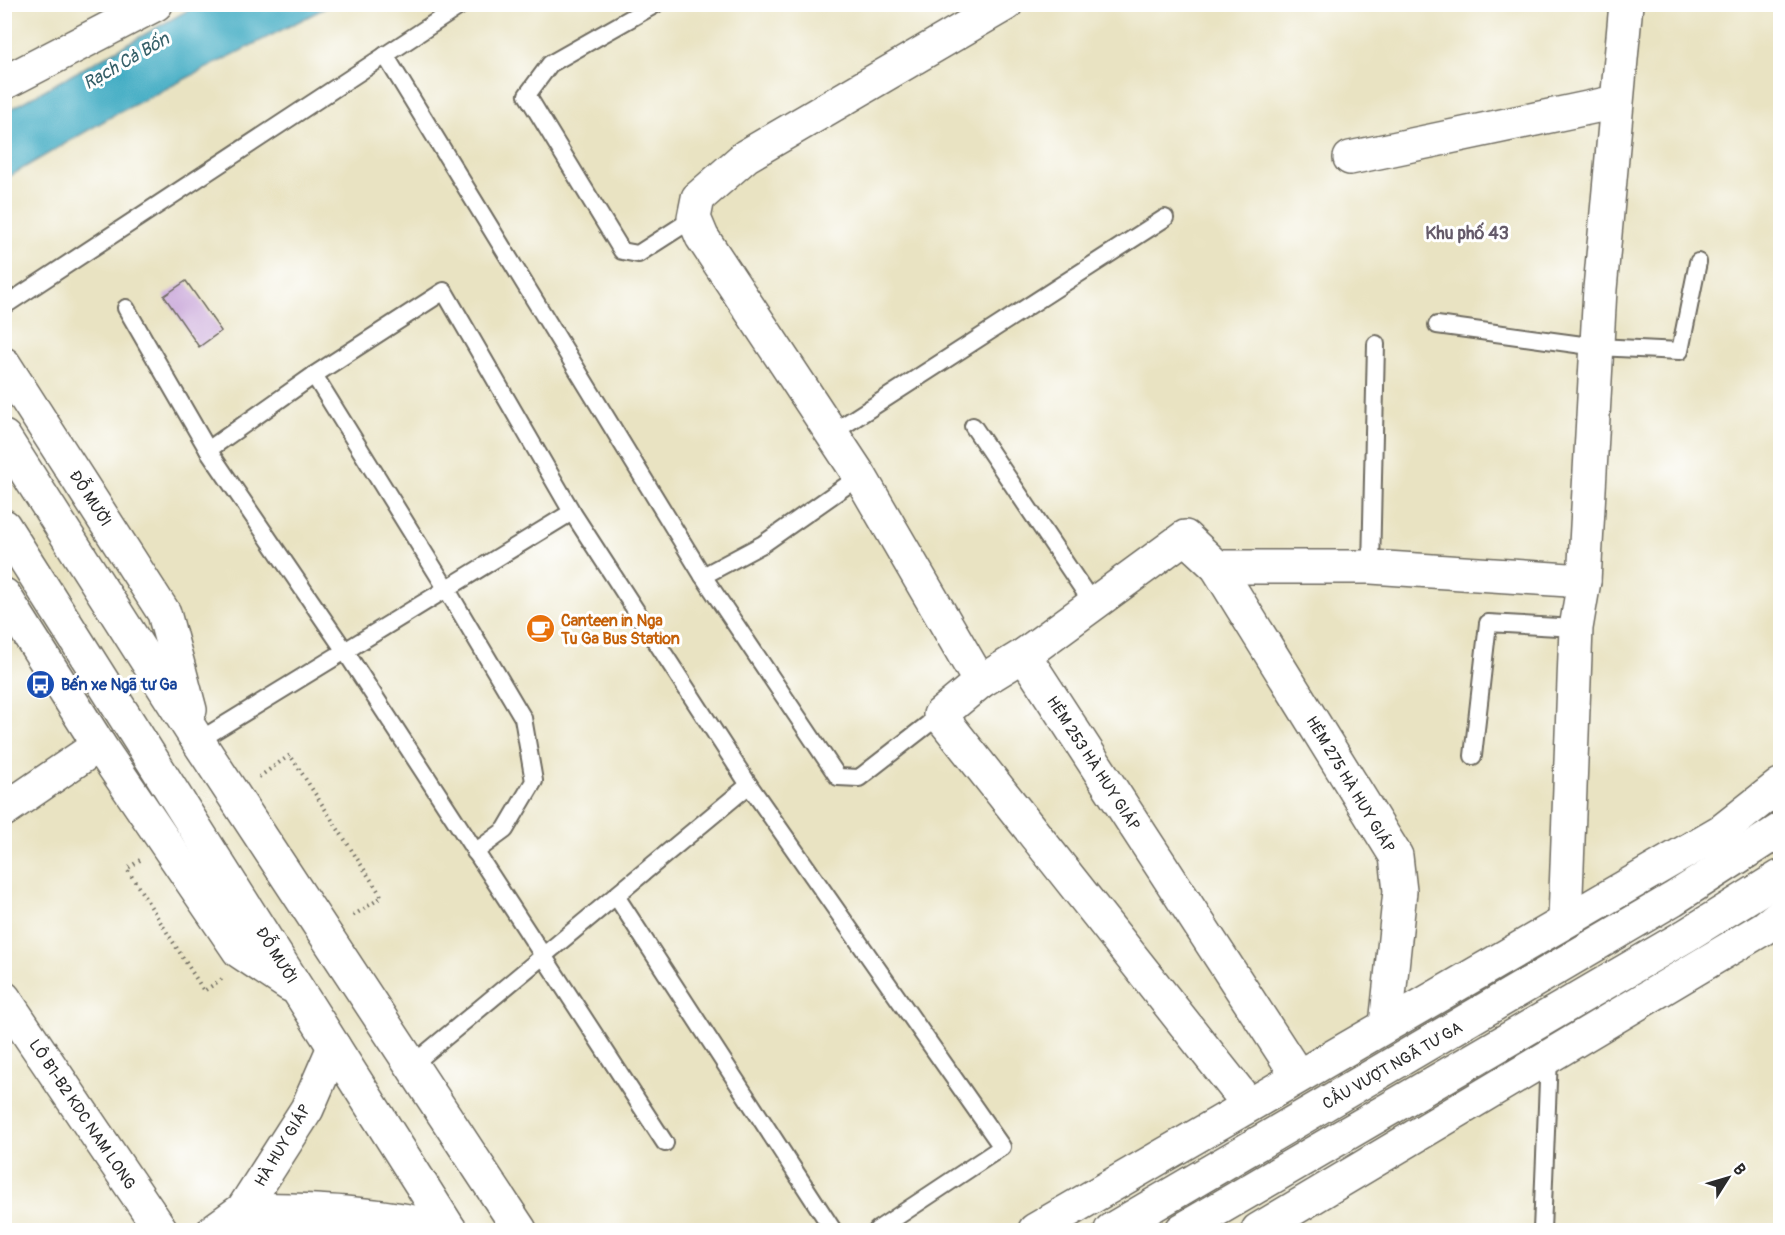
<svg xmlns="http://www.w3.org/2000/svg" width="1785" height="1235" font-family="Pangolin,sans-serif">
<style>
.water{fill:#45adc4;stroke:#386c78;stroke-width:1.5}
.building{fill:#d0b3de}
.lines{fill:none;stroke-linecap:round;stroke-linejoin:round}
.service-casing{stroke:#6e6b60;stroke-width:20}
.minor-casing{stroke:#6e6b60;stroke-width:36}
.primary-casing{stroke:#6e6b60;stroke-width:36}
.trunk-casing{stroke:#6e6b60;stroke-width:36}
.path{stroke:#6e6b60;stroke-width:4;stroke-dasharray:1.5 4.5;stroke-linecap:butt}
.service{stroke:#fff;stroke-width:16}
.minor{stroke:#fff;stroke-width:33}
.primary{stroke:#fff;stroke-width:33}
.trunk{stroke:#fff;stroke-width:33}
.labels{text-anchor:middle;stroke-width:6;stroke-linejoin:round;paint-order:stroke}
.street-label{font-size:16px;fill:#2b2b2b;stroke:#fff}
.food-label{font-size:16px;font-weight:bold;fill:#c56008;stroke:#fff;text-anchor:start}
.transit-label{font-size:16px;font-weight:bold;fill:#164399;stroke:#fff;text-anchor:start}
.water-label{font-size:18px;font-style:italic;fill:#355f68;stroke:#fff}
.neighbourhood-label{font-size:18px;font-weight:bold;fill:#655b6a;stroke:#fff}
</style>
<rect width="100%" height="100%" fill="#fff"/>
<filter id="ink" filterUnits="userSpaceOnUse"><feTurbulence type="fractalNoise" baseFrequency=".0167" numOctaves="2"/><feDisplacementMap in="SourceGraphic" scale="12" xChannelSelector="R" yChannelSelector="G"/><feConvolveMatrix kernelMatrix="1 2 1 2 8 2 1 2 1" color-interpolation-filters="sRGB"/></filter>
<filter id="wash" filterUnits="userSpaceOnUse"><feTurbulence type="fractalNoise" baseFrequency=".008" numOctaves="4" result="noise"/><feDisplacementMap in="SourceGraphic" scale="24" xChannelSelector="R" yChannelSelector="G"/><feGaussianBlur stdDeviation="1.35" result="paint"/><feColorMatrix in="noise" values="0 0 0 0 0 0 0 0 0 0 0 0 0 0 0 0 0 1.4 0 .05"/><feComposite in="paint" operator="in"/></filter>
<g filter="url(#wash)">
<rect width="100%" height="100%" fill="#e9e3c2"/>
<polygon class="water" points="199,4 331,5 114,115 5,179 5,112"/>
<g id="blocks">
<polygon class="building" points="186,281 221,331 199,347 164,296"/>
</g>
</g>
<g filter="url(#ink)">
<use href="#blocks" fill-opacity="0" stroke="#6e6b60" stroke-width="1.5"/>
<g class="lines">
<defs>
<g id="service">
<polyline points="656,4 550,64 527,95 622,251 638,254 694,218"/>
<polyline points="385,55 703,576 838,777 859,778 940,715"/>
<polyline points="4,306 463,4"/>
<polyline points="126,308 208,450 345,651 665,1143"/>
<polyline points="1437,325 1597,347 1680,351 1698,262"/>
<polyline points="314,375 446,588 523,718 534,781 505,830 475,852"/>
<polyline points="973,426 1093,604"/>
<polyline points="832,433 1165,218"/>
<polyline points="208,450 314,375 444,291 572,512 749,785 1002,1147 877,1230"/>
<polyline points="1371,567 1376,344"/>
<polyline points="703,576 763,544 860,476"/>
<polyline points="198,741 572,512"/>
<polyline points="1473,756 1488,623 1576,628"/>
<polyline points="616,896 833,1230"/>
<polyline points="413,1064 749,785"/>
<polyline points="1542,1230 1549,1057"/>
</g>
<g id="minor">
<polyline points="4,83 156,4"/>
<polyline points="1350,158 1616,102"/>
<polyline points="1217,567 1371,567 1584,581"/>
<polyline points="1024,655 1298,1076"/>
<polyline points="980,682 860,476 702,237 694,218 698,198 746,156 1006,4"/>
<polyline points="4,810 99,745"/>
<polyline points="1565,920 1576,628 1584,581 1600,289 1626,4"/>
<polyline points="4,998 161,1230"/>
<polyline points="1249,1105 940,715 980,682 1024,655 1185,537 1217,567 1396,856 1400,891 1386,1025"/>
</g>
<g id="primary">
<path d="M243,1209C313,1210 382,1212 450,1230"/>
<polyline points="214,1230 243,1209 307,1109 334,1047"/>
<polyline points="1111,1230 1673,899 1780,830"/>
<polyline points="1182,1230 1687,935 1780,877"/>
</g>
<g id="trunk">
<polyline points="4,364 164,613 190,710"/>
<polyline points="4,437 198,741 520,1230"/>
<polyline points="4,526 450,1230"/>
<polyline points="4,595 99,745 239,951 290,985"/>
<polyline points="1035,1230 1723,830 1780,785"/>
<polyline points="1258,1230 1764,928 1780,915"/>
</g>
</defs>
<use href="#service" class="service-casing"/>
<use href="#minor" class="minor-casing"/>
<use href="#primary" class="primary-casing"/>
<use href="#trunk" class="trunk-casing"/>
<g class="path">
<polyline points="259,777 290,755 382,897 351,917"/>
<polyline points="140,860 127,869 204,991 222,979"/>
</g>
<use href="#service" class="service"/>
<use href="#minor" class="minor"/>
<use href="#primary" class="primary"/>
<use href="#trunk" class="trunk"/>
</g>
</g>
<defs>
<symbol id="cafe-disc" viewBox="-11 -11 22 22"><circle r="9.5" fill="#e8710a" stroke="#fff"/><path d="M-5.5-4.5H6V0H3Q3 3.5 0 3.5H-2.5Q-5.5 3.5-5.5 0ZM3-3.2v2h1.7v-2ZM-6 4.5H4V6H-6Z" fill="#fff"/></symbol>
<symbol id="bus-disc" viewBox="-11 -11 22 22"><circle r="9.5" fill="#1a4fb4" stroke="#fff"/><path d="M-5-6H5V4H4V6H2V4H-2V6H-4V4H-5ZM-3.5-4V0h7V-4ZM-3.5 1.2v1.5H-2V1.2ZM2 1.2v1.5H3.5V1.2Z" fill="#fff"/></symbol>
</defs>
<g fill-rule="evenodd">
<use href="#cafe-disc" x="524" y="612" width="33" height="33"/>
<use href="#bus-disc" x="24" y="668" width="33" height="33"/>
</g>
<g class="labels">
<g class="street-label">
<text transform="translate(91 498) rotate(57)" y="6">ĐỖ MƯỜI</text>
<text transform="translate(1094 763) rotate(57)" y="6">HẺM 253 HÀ HUY GIÁP</text>
<text transform="translate(1351 784) rotate(59)" y="6">HẺM 275 HÀ HUY GIÁP</text>
<text transform="translate(277 955) rotate(58)" y="6">ĐỖ MƯỜI</text>
<text transform="translate(1392 1065) rotate(-30)" y="6">CẦU VƯỢT NGÃ TƯ GA</text>
<text transform="translate(83 1114) rotate(56)" y="6">LÔ B1-B2 KDC NAM LONG</text>
<text transform="translate(282 1145) rotate(-59)" y="6">HÀ HUY GIÁP</text>
</g>
<g class="food-label">
<text x="561" y="626">Canteen in Nga<tspan x="561" dy="18">Tu Ga Bus Station</tspan></text>
</g>
<g class="transit-label">
<text x="61" y="690">Bến xe Ngã tư Ga</text>
</g>
<g class="water-label">
<text transform="translate(126 61) rotate(-30)" y="6">Rạch Cả Bốn</text>
</g>
<g class="neighbourhood-label">
<text x="1467" y="239">Khu phố 43</text>
</g>
</g>
<rect width="1785" height="1235" fill="none" stroke="#fff" stroke-width="24"/>
<g transform="translate(1728 1178) rotate(53)" stroke="#ffffff" stroke-width="4.5" paint-order="stroke">
<path d="M0-4.5L10 22L0 15L-10 22Z" fill="#2b2b2b"/>
<text y="-9" font-size="16" font-weight="bold" text-anchor="middle" fill="#2b2b2b">B</text>
</g>
</svg>
